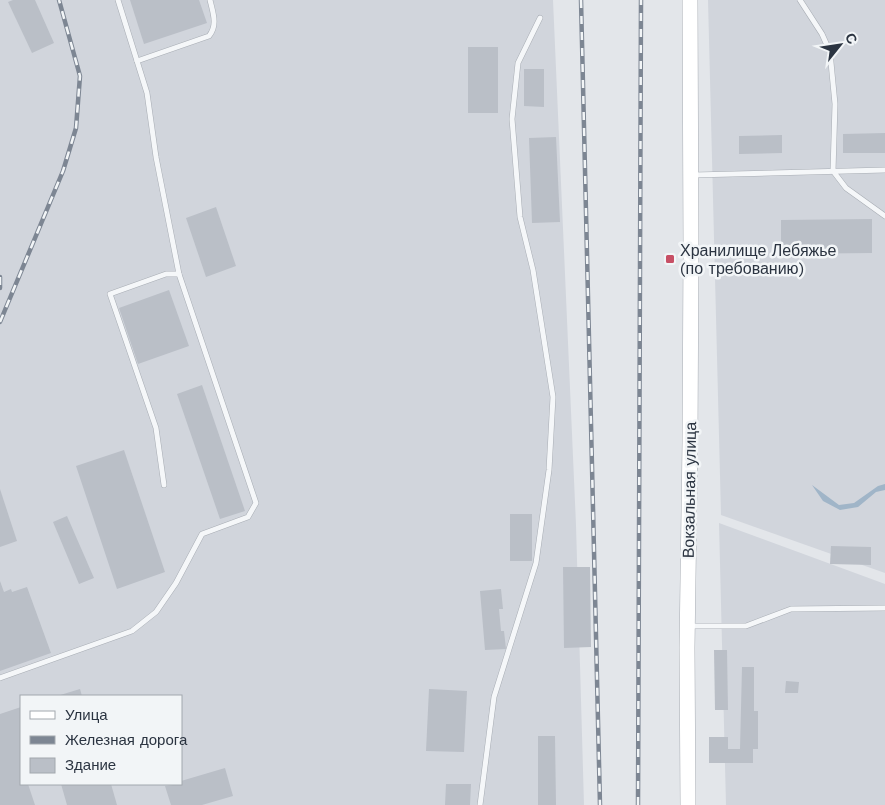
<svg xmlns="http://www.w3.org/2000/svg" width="885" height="805" font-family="'Work Sans',sans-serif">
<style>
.built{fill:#d1d5dc;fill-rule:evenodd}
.water{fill:#a0b5c8}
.building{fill:#babfc7}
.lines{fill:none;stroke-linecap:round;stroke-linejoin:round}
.lane-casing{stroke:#a8adb4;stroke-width:6}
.secondary-casing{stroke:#a8adb4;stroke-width:16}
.lane{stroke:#f5f7f9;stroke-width:5}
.secondary{stroke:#fff;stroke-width:15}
.rail-casing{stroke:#7d8693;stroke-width:4.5}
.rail{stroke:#f2f5f7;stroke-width:2.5;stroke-dasharray:8;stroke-linecap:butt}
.poi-dot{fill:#c74f65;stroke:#f2f5f7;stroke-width:2}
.labels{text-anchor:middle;stroke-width:5;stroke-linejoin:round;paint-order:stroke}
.poi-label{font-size:16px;fill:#2b3441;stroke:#f2f5f7;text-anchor:start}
.street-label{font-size:16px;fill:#2b3441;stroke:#f2f5f7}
</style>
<rect width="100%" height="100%" fill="#e3e6ea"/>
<g class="built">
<path d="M0,0H553L576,525L584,805H0ZM21,696H181V784H21Z"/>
<polygon points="708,0 885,0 885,573 721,515"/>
<polygon points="719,523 885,584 885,805 726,805"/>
</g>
<polygon class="water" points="885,484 885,490 876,492 858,507 840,510 823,501 812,485 839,505 854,503 878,486"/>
<g class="building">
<polygon points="13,0 35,0 54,43 32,53 8,2"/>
<polygon points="130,0 199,0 207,23 144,44"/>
<rect x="468" y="47" width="30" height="66"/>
<polygon points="524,69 544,69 544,107 524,106"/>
<polygon points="885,133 885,153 843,153 843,134"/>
<polygon points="782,135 782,153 739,154 739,136"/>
<polygon points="556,137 560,222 532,223 529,138"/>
<polygon points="216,207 236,266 206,277 186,218"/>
<polygon points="872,219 872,253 781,254 781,220"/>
<polygon points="169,290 189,346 138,364 119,308"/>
<polygon points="202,385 245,511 220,519 177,394"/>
<polygon points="124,450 165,572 117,589 76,466"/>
<polygon points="0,489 17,541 0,547"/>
<rect x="510" y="514" width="22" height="47"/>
<polygon points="67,516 94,578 79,584 53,522"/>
<polygon points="831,546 871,547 871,565 830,564"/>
<polygon points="563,567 590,567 591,647 564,648"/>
<polygon points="0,581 4,592 11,589 12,592 27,587 51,653 0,671"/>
<polygon points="501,589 503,609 499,609 501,631 504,631 506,649 485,650 480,591"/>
<polygon points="714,650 727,650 728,710 715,710"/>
<polygon points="742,667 754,667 754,711 758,711 758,749 753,749 753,763 709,763 709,737 728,737 728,749 740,749"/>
<polygon points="786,681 799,682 798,693 785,693"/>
<polygon points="80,689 82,696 57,696"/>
<polygon points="429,689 467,691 464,752 426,751"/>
<polygon points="21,707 21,784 28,784 35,805 0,805 0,714"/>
<polygon points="538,736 555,736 556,805 538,805"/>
<polygon points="225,768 233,796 202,805 171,805 165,786 181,784 181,781"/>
<polygon points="61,784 111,784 117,805 67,805"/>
<polygon points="446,784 471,784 470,805 445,805"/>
</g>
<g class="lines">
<defs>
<g id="lane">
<polyline points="118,0 147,93 156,157 179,274"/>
<polyline points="800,0 822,34 830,52 835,104 833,171 846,188 885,216"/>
<path d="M137,61L209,36C218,25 213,13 210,0"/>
<polyline points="693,175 885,170"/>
<polyline points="688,626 746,626 791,609 885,608"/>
<polyline points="0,678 132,631 156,612 176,583 202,534 248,517 256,503 179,274 166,274 110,294 156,428 164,485"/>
<polyline points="480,805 494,697 536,563 549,470 553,397 533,270 520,217 512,119 518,63 540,18"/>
</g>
<polyline id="secondary" points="688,805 687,648 690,442 691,251 690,0"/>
</defs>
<use href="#lane" class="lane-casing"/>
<use href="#secondary" class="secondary-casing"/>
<use href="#lane" class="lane"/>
<use href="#secondary" class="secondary"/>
<defs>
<g id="rail">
<polyline points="581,0 600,805"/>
<polyline points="0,277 0,288"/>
<polyline points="0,322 63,171 76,128 80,76 59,0"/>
<polyline points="638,805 641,0"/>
</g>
</defs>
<use href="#rail" class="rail-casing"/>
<use href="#rail" class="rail"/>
</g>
<rect class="poi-dot" x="665" y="254" width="10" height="10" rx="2.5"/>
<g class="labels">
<g class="poi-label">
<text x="680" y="256">Хранилище Лебяжье<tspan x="680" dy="18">(по требованию)</tspan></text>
</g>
<g class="street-label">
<text transform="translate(689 490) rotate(-89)" y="6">Вокзальная улица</text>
</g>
</g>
<rect x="20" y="695" width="162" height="90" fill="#f2f5f7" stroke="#a2a8ae"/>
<rect x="30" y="711" width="25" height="8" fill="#ffffff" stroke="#a2a8ae"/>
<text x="65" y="720" font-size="15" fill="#2b3441">Улица</text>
<rect x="30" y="736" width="25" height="8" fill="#7d8693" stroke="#a2a8ae"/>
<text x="65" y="745" font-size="15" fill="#2b3441">Железная дорога</text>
<rect x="30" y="758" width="25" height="15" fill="#babfc7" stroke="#a2a8ae"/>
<text x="65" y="770" font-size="15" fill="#2b3441">Здание</text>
<g transform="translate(840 45) rotate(60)" stroke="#f2f5f7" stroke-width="4" paint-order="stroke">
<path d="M0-4L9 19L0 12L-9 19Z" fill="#2b3441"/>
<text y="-8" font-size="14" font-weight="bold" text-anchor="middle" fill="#2b3441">С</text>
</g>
</svg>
